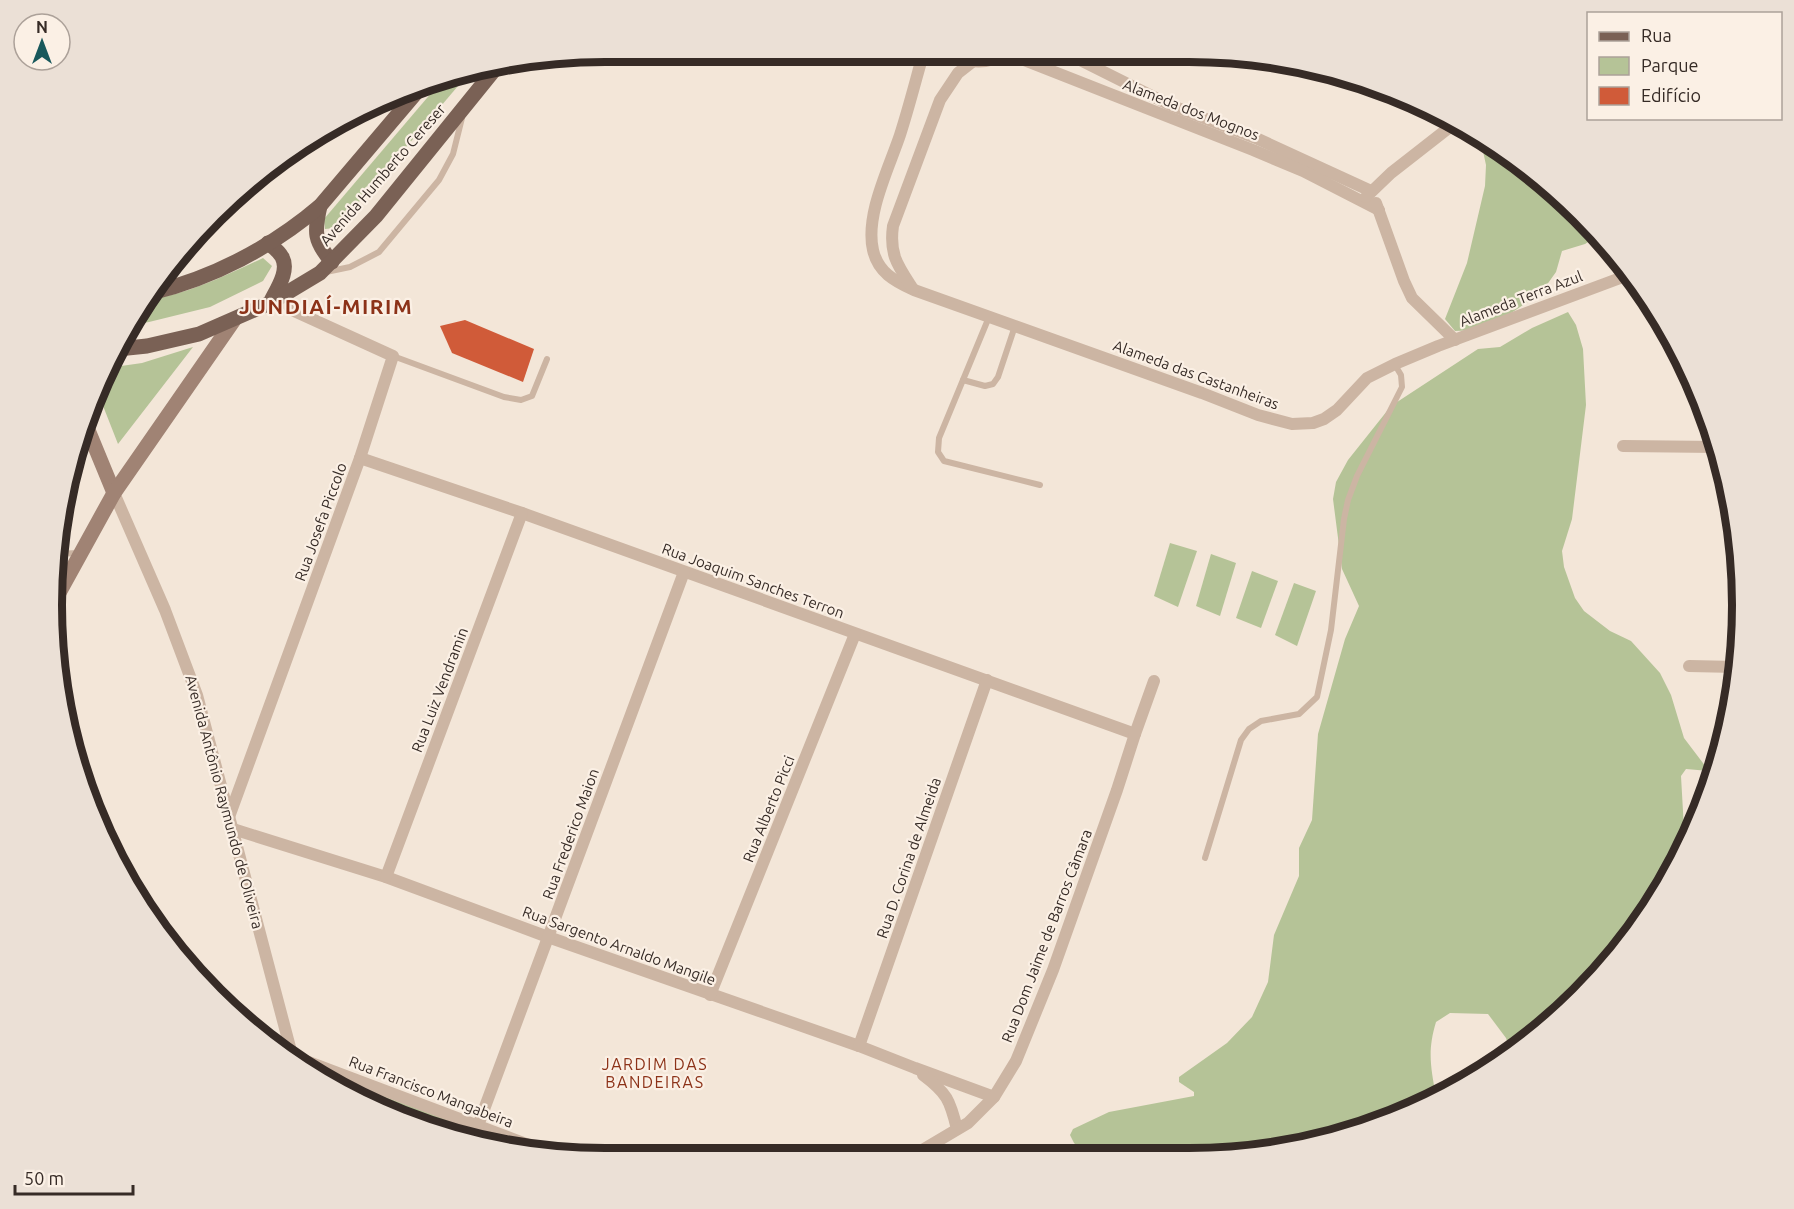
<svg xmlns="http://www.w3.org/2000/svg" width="1794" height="1209" font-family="Ubuntu,sans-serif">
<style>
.green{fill:#b5c397}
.building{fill:#d05b39}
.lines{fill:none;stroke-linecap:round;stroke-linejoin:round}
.service{stroke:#ccb5a3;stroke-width:6}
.minor{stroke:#ccb5a3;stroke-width:12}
.secondary{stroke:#a08374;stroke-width:15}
.primary{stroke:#7a6155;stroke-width:15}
.labels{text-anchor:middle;stroke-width:4.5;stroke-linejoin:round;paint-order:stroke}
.street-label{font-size:15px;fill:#362b26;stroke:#fbf0e5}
.neighbourhood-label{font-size:16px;letter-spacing:1.5px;fill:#8c3218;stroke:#fbf0e5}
.district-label{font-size:21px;font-weight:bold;letter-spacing:1.5px;fill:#8c3218;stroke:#fbf0e5}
.rim{fill:none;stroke:#362b26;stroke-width:8}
</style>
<rect width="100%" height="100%" fill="#f3e6d8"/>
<g class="green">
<polygon points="469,73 368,192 335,228 325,229 324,219 444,78"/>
<polygon points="1481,142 1581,213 1599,235 1585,244 1562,251 1556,272 1541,293 1495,324 1476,330 1455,331 1445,319 1467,263 1485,186 1486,165"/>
<path d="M263,258L272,266L263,281L210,307L149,322L133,325L147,300C188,294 225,276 263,258Z"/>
<path d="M1568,312L1576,325L1583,349L1586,405L1572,519L1562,551L1564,567L1575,598L1584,611L1610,631L1631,641L1660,673L1671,695L1684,738L1709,771L1686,769L1681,776L1684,829L1674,866L1650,912L1581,996L1511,1053L1506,1038L1488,1014L1450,1013L1436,1022C1427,1052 1431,1067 1436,1097L1402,1116L1298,1147L1190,1158H1089L1074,1143L1070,1135L1073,1129L1109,1112L1194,1096V1092L1179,1082V1077L1227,1043L1252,1017L1268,982L1274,935L1299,876V848L1312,820L1318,734L1345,639L1359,606L1342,569L1333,499L1336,482L1348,460L1391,406L1478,349L1500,347L1532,328Z"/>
<polygon points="193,347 118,444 96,388 107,368 142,363"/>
<polygon points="1170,543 1197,551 1178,607 1154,596"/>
<polygon points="1211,554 1236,563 1220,616 1196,606"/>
<polygon points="1252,571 1278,581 1261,628 1236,618"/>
<polygon points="1294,583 1316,591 1297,646 1275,635"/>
<polygon points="333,1078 457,1123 454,1133 359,1101 330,1079"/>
</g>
<polygon class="building" points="465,320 534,349 523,382 452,353 440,326"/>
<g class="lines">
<g class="service">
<polyline points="326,272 350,267 379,252 439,180 453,154 462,118"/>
<polyline points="989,317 939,438 938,452 944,461 1040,485"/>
<polyline points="393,356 504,397 521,400 532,396 547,359"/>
<polyline points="963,380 985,386 993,384 998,377 1015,326"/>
<polyline points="56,554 78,553"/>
<polyline points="1205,858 1241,740 1249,729 1261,721 1299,714 1317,697 1331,630 1344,519 1348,500 1357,476 1402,387 1401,375 1395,365"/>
</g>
<g class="minor">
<path d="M924,51C916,79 909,107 900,135C889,168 865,215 873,250C878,272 894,281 914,290L1202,393L1258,415L1292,424L1313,423L1324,419L1337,410L1367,378L1395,364L1438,346L1631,274"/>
<path d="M949,51C967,65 990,65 1008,51"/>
<polyline points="1062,51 1170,105 1258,139 1371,191"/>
<polyline points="1006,53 1253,150 1303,171 1379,210"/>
<polyline points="1366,197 1391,173 1455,123"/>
<polyline points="1376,203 1404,281 1412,298 1455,340"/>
<path d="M913,289C898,266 889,255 893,226L940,100L958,73L972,62"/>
<polyline points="1623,446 1717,447"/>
<polyline points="360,458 522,513 1135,734"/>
<polyline points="114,493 165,610 197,695 291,1051"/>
<polyline points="1689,666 1737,667"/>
<polyline points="229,817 360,458 393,356 292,310 281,296"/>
<polyline points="233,829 386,877 548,937 859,1046 915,1068 994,1097"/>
<polyline points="386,877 522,513"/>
<polyline points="710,995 855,634"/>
<polyline points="859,1046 987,680"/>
<polyline points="301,1059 550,1153"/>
<path d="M923,1075C947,1093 950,1100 957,1129"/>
<polyline points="473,1139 684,572"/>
<polyline points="909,1158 968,1123 994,1097 1016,1061 1053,970 1117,790 1135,734 1154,681"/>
</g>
<g class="secondary">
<polyline points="86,425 114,493"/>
<polyline points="54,602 114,493 234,320"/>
</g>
<g class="primary">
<path d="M320,206C314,232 314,241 332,262"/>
<path d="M268,243C273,247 279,251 282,257C290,271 276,290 270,303"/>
<path d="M151,293C213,278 272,247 320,206L427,80"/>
<polyline points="118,349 147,346 199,334 270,303 320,273 376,216 495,69"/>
</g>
</g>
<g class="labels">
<g class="street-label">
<text transform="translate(1191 110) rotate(21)" y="5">Alameda dos Mognos</text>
<text transform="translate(383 175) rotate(-49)" y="5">Avenida Humberto Cereser</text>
<text transform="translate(1521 299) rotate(-21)" y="5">Alameda Terra Azul</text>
<text transform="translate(1196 375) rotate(20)" y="5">Alameda das Castanheiras</text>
<text transform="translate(321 522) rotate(-70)" y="5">Rua Josefa Piccolo</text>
<text transform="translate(753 581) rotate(20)" y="5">Rua Joaquim Sanches Terron</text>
<text transform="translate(440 690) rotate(-69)" y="5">Rua Luiz Vendramin</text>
<text transform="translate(224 802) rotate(75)" y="5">Avenida Antônio Raymundo de Oliveira</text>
<text transform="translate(769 809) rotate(-68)" y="5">Rua Alberto Picci</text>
<text transform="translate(571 834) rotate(-70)" y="5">Rua Frederico Maion</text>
<text transform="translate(909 858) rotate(-71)" y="5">Rua D. Corina de Almeida</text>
<text transform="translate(1047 936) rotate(-69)" y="5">Rua Dom Jaime de Barros Câmara</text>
<text transform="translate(619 946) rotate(20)" y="5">Rua Sargento Arnaldo Mangile</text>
<text transform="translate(431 1092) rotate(21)" y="5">Rua Francisco Mangabeira</text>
</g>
<g class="neighbourhood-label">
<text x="655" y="1070">JARDIM DAS<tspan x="655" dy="18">BANDEIRAS</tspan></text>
</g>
<g class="district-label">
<text x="326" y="314">JUNDIAÍ-MIRIM</text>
</g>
</g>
<path d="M0 0H1794V1209H0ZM605 62H1189A543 543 0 0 1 1732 605V605A543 543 0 0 1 1189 1148H605A543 543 0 0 1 62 605V605A543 543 0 0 1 605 62Z" fill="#ebe0d6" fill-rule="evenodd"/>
<path class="rim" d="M605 62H1189A543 543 0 0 1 1732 605V605A543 543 0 0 1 1189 1148H605A543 543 0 0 1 62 605V605A543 543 0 0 1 605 62Z"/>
<rect x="1587" y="12" width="195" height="108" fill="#fbf0e5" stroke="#aca199" stroke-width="1.5"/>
<rect x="1599" y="32" width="30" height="9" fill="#7a6155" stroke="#aca199" stroke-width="1.5"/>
<text x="1641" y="42" font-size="18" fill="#362b26">Rua</text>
<rect x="1599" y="57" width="30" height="18" fill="#b5c397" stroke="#aca199" stroke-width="1.5"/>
<text x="1641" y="72" font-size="18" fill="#362b26">Parque</text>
<rect x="1599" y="87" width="30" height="18" fill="#d05b39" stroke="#aca199" stroke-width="1.5"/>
<text x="1641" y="102" font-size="18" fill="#362b26">Edifício</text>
<g transform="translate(42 42)"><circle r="28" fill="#fbf0e5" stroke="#aca199" stroke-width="1.5"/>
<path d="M0-4.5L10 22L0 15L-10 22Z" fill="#18585b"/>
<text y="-9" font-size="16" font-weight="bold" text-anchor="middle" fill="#362b26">N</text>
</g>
<path d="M15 1185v9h118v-9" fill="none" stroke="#362b26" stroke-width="3"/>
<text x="24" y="1185" font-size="18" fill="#362b26" stroke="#fbf0e5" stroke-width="4.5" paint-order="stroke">50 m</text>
</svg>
